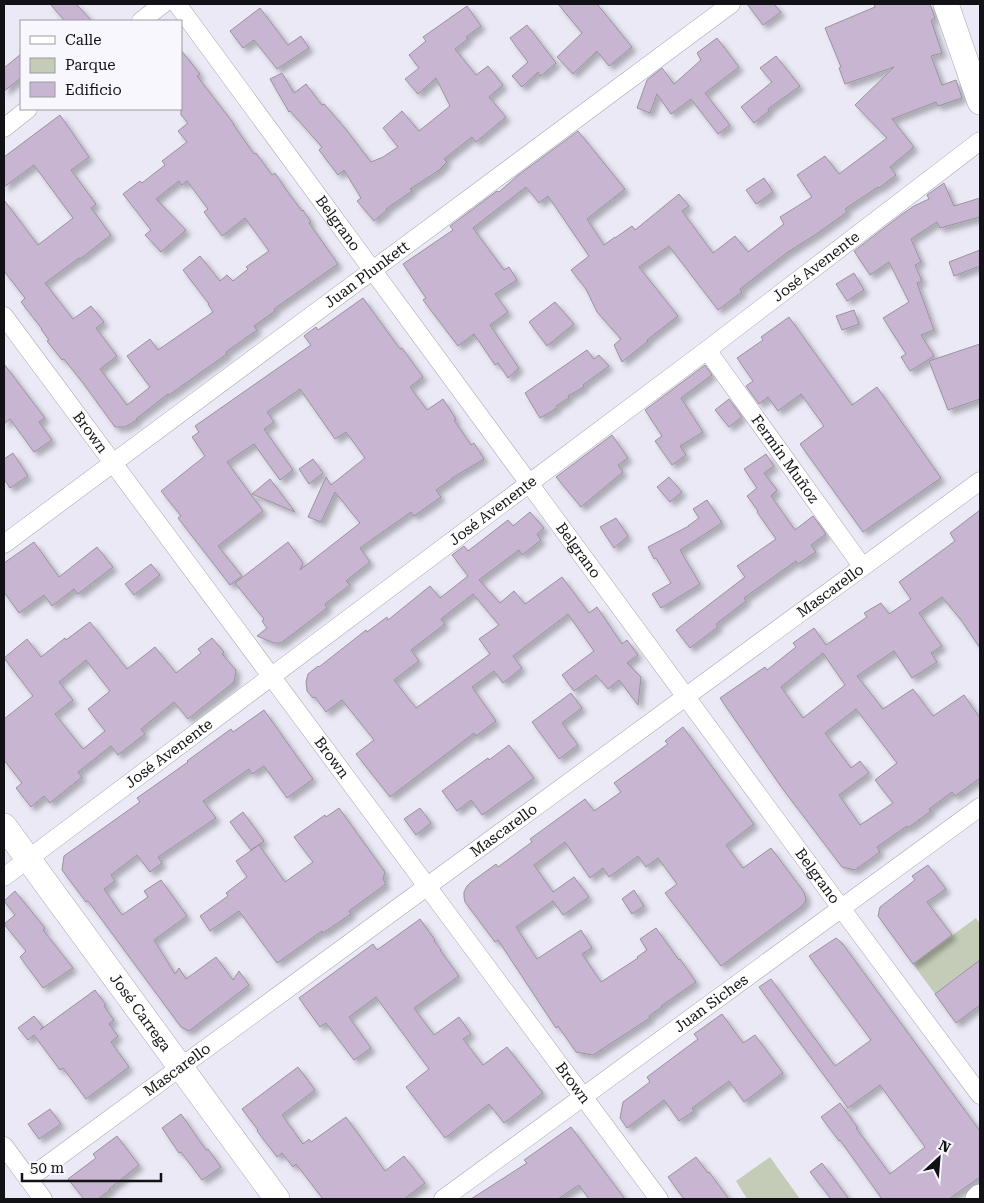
<svg xmlns="http://www.w3.org/2000/svg" width="984" height="1203" font-family="'Roboto Serif',serif">
<style>
.green{fill:#c4ccb8}
.building{fill:#c8b5d2;stroke:#99939d;fill-rule:evenodd;filter:url(#shadow)}
.lines{fill:none;stroke-linecap:round;stroke-linejoin:round}
.street-casing{stroke:#a8a7b2;stroke-width:19}
.secondary-casing{stroke:#a8a7b2;stroke-width:26}
.street{stroke:#fff;stroke-width:18}
.secondary{stroke:#fff;stroke-width:25}
.labels{text-anchor:middle;stroke-width:4;stroke-linejoin:round;paint-order:stroke}
.street-label{font-size:15px;fill:#121216;stroke:#f8f7fe}
</style>
<defs>
<filter id="shadow"><feDropShadow dx="4.5" dy="4.5" stdDeviation="2.5" flood-color="#0004"/></filter>
</defs>
<rect width="100%" height="100%" fill="#eae9f5"/>
<g class="green">
<polygon points="976,918 980,924 980,960 935,994 913,964"/>
<polygon points="770,1157 800,1199 747,1199 736,1181"/>
</g>
<g class="building">
<polygon points="50,4 76,4 92,21 65,21"/>
<polygon points="558,4 597,4 632,47 609,66 597,51 573,74 557,57 582,33"/>
<polygon points="747,4 774,4 781,12 763,25"/>
<polygon points="874,4 930,4 935,18 931,20 942,53 931,56 942,85 956,80 962,98 938,106 936,102 892,119 914,147 890,167 896,175 879,188 878,187 845,209 847,212 818,233 788,252 740,289 742,292 718,310 669,246 639,267 678,316 647,340 648,341 622,362 614,345 621,339 597,312 586,289 571,270 589,256 548,196 539,203 526,187 473,228 504,270 509,267 517,280 495,294 508,312 490,325 519,368 508,378 498,363 495,365 474,334 458,346 423,300 426,298 403,264 453,230 450,226 497,191 499,192 517,176 578,131 625,189 587,219 604,245 615,237 615,238 632,226 635,230 679,194 689,206 682,211 713,253 735,236 748,252 784,224 780,217 812,197 797,175 825,156 839,174 887,138 855,105 894,67 845,84 839,68 841,67 825,28 875,7"/>
<polygon points="467,6 481,26 466,37 468,39 455,49 476,75 488,66 503,85 489,97 506,117 476,142 472,137 444,159 447,162 438,171 410,189 412,191 386,209 387,210 374,221 357,201 361,198 344,170 338,175 319,150 322,147 290,111 289,112 270,79 282,73 294,93 306,84 322,105 324,104 344,127 371,162 383,157 398,147 383,128 402,111 419,131 450,106 436,78 418,94 405,79 419,68 409,55 426,41 423,37"/>
<polygon points="260,8 288,45 301,36 309,48 277,69 254,40 243,48 230,31"/>
<polygon points="527,25 556,63 541,76 538,72 522,87 512,76 528,62 510,38"/>
<polygon points="717,38 739,67 705,93 730,125 718,134 691,99 671,114 657,94 650,113 637,108 647,80 662,68 674,84 701,60 697,53"/>
<polygon points="181,50 200,74 197,76 234,124 233,124 254,154 256,153 272,175 275,173 287,191 302,211 303,210 311,222 309,223 338,264 274,309 275,311 254,326 257,330 226,352 227,354 169,395 168,394 136,419 137,420 125,427 115,427 83,383 64,359 62,360 47,341 49,340 41,329 42,329 21,302 25,298 4,271 4,200 38,245 73,218 34,165 4,187 4,157 60,115 89,157 71,170 96,204 91,208 111,235 80,259 79,258 45,283 73,319 91,306 104,322 96,328 117,356 100,369 127,405 150,387 127,356 150,339 158,350 213,312 208,304 209,304 183,270 200,256 220,281 227,275 233,281 248,269 246,267 269,251 245,218 222,236 204,212 208,209 187,181 182,185 179,181 156,199 186,230 161,252 145,235 151,230 123,194 140,181 142,183 165,165 162,161 187,142 178,131 188,123 181,115"/>
<polygon points="21,54 21,78 4,91 4,68"/>
<polygon points="776,56 800,86 768,109 769,111 754,123 741,107 772,82 760,68"/>
<polygon points="764,178 773,192 756,204 746,190"/>
<polygon points="944,183 954,206 980,198 980,217 940,228 937,222 911,239 921,262 915,265 922,281 917,283 934,330 921,335 934,356 910,371 901,357 906,354 883,318 909,302 889,262 870,275 854,251 901,215 914,206 929,199 927,195"/>
<polygon points="980,250 980,266 954,276 949,262"/>
<polygon points="854,273 864,290 847,301 836,284"/>
<polygon points="363,298 400,349 402,348 423,377 410,387 427,410 443,399 456,419 454,420 471,445 474,443 484,459 452,478 452,479 436,490 441,497 414,516 411,512 360,548 370,562 346,581 350,585 325,604 327,608 281,643 274,643 257,636 267,628 262,621 264,619 235,583 288,542 303,563 300,570 360,523 335,492 321,522 308,517 326,477 331,485 365,458 346,432 335,439 300,389 267,412 274,422 264,429 293,470 280,480 254,444 227,462 263,511 218,546 242,576 230,585 178,518 181,516 161,491 205,456 192,437 199,432 195,426 311,345 304,336 316,327 318,330"/>
<polygon points="555,302 574,324 547,346 529,322"/>
<polygon points="854,310 859,324 842,330 836,316"/>
<polygon points="789,317 852,405 877,387 941,478 863,532 800,444 824,426 801,394 778,411 768,397 759,404 746,386 753,381 737,358 763,340 761,337"/>
<polygon points="980,344 980,399 948,410 929,361"/>
<polygon points="587,350 594,359 599,355 609,366 583,385 584,387 568,396 569,398 556,406 557,408 540,418 525,393"/>
<polygon points="4,364 45,418 39,422 52,440 34,452 10,419 4,424"/>
<polygon points="705,365 712,375 681,398 703,432 680,446 686,455 672,465 655,441 662,436 645,410"/>
<polygon points="729,399 742,417 729,427 715,410"/>
<polygon points="612,435 628,458 618,465 623,472 581,507 556,477"/>
<polygon points="13,453 28,476 10,488 4,479 4,459"/>
<polygon points="766,454 774,466 764,473 777,490 771,496 795,530 813,516 826,534 811,545 816,552 798,564 796,561 744,598 746,601 716,624 718,627 690,648 676,630 745,577 737,566 776,539 757,512 758,511 747,496 757,488 744,469"/>
<polygon points="313,459 323,473 309,484 299,469"/>
<polygon points="669,477 682,492 670,502 657,487"/>
<polygon points="270,479 295,512 252,494"/>
<polygon points="707,500 722,523 680,550 700,584 661,608 652,594 671,583 656,558 654,559 648,547 689,526 688,526 699,518 693,509"/>
<path d="M980,510V648L961,620L942,597L919,613L942,646L931,653L937,662L912,678L894,651L857,676L883,709L913,689L933,716L964,695L980,718V778L955,796L952,792L929,809L931,811L908,828L907,826L877,847L880,852L855,870L842,867L782,788L720,698L765,667L767,670L796,647L793,643L814,628L826,645L867,617L864,613L881,603L889,614L911,599L899,582L955,541L950,533ZM823,653L845,685L803,718L781,687ZM856,709L897,763L875,780L893,803L860,825L839,795L869,773L860,761L851,768L825,733Z"/>
<path d="M530,512L544,528L537,534L541,540L522,555L519,550L479,580L500,603L514,591L525,604L562,577L589,613L597,607L622,644L627,640L638,655L627,663L641,677L638,705L619,680L608,689L596,675L574,691L562,675L594,651L568,614L513,656L522,668L503,683L494,671L472,687L496,721L476,736L474,733L390,797L356,754L374,740L342,700L326,712L315,697L313,698L307,691L306,682L308,674L318,666L319,667L366,630L367,632L387,617L388,620L430,586L440,598L468,576L452,555L464,546L468,551L508,520L513,526ZM473,594L499,625L479,639L490,654L416,708L394,680L419,661L411,650L445,624L441,619Z"/>
<polygon points="616,518 628,536 614,548 600,527"/>
<polygon points="34,542 59,577 97,547 113,567 78,594 74,589 52,606 44,595 19,613 4,592 4,563"/>
<polygon points="151,564 160,575 134,595 125,584"/>
<path d="M90,622L127,669L155,647L176,673L201,653L198,649L212,638L224,652L222,654L236,670L234,682L188,719L174,702L141,729L145,734L118,755L111,746L78,772L82,777L50,803L44,796L31,807L16,788L22,783L4,760V719L33,696L4,658L27,639L41,657L65,638L66,640ZM86,660L110,691L88,709L105,731L83,749L55,714L73,700L59,682Z"/>
<polygon points="571,693 582,708 562,723 578,745 559,759 532,722"/>
<polygon points="264,710 313,779 287,798 264,766 252,774 249,769 203,801 216,818 158,857 162,863 150,872 137,855 111,875 115,881 104,889 122,915 148,897 144,891 161,880 187,916 154,940 175,974 179,968 186,979 216,957 233,980 239,971 249,985 189,1031 181,1027 88,901 86,902 62,870 64,856 140,802 137,798 188,762 187,761 231,729 233,732"/>
<polygon points="683,727 754,824 726,845 743,868 771,848 804,892 806,899 805,902 801,907 721,966 665,893 677,884 658,858 646,867 638,856 609,877 603,868 590,878 565,842 534,865 553,892 574,877 589,897 563,915 553,901 516,927 537,959 581,930 592,948 582,954 601,982 638,958 637,957 647,950 640,939 656,928 679,960 680,959 696,982 661,1006 662,1007 649,1016 650,1018 593,1055 576,1052 558,1026 556,1028 498,940 495,942 465,902 464,897 464,892 467,886 470,883 496,864 498,867 532,842 530,839 585,799 594,811 621,792 614,783 668,744 665,741"/>
<polygon points="509,745 534,778 482,815 471,800 457,811 442,791 488,758 489,760"/>
<polygon points="339,808 385,872 383,879 386,884 349,911 351,914 323,933 322,931 277,963 239,911 210,931 200,916 228,896 226,893 247,877 236,861 259,845 285,882 313,862 294,837 325,815 326,817"/>
<polygon points="420,808 431,823 416,835 404,819"/>
<polygon points="243,812 264,841 251,850 230,822"/>
<polygon points="928,865 946,889 927,902 952,935 913,964 878,916 880,907 915,880 912,876"/>
<polygon points="634,890 644,906 632,914 622,899"/>
<polygon points="15,891 45,928 43,930 73,968 43,988 20,957 26,951 4,924 15,915 4,901"/>
<polygon points="420,919 435,940 434,941 441,950 440,950 459,976 414,1008 434,1035 459,1017 471,1034 463,1039 483,1065 507,1047 543,1093 504,1123 489,1104 445,1138 406,1087 429,1069 376,997 349,1017 371,1048 354,1060 326,1023 320,1027 299,998 373,944 377,950"/>
<polygon points="836,938 842,943 980,1131 980,1177 949,1199 882,1199 840,1140 839,1141 821,1117 840,1103 858,1128 856,1128 890,1174 925,1147 880,1085 848,1108 759,987 771,979 835,1066 871,1040 809,956"/>
<polygon points="980,960 980,1005 956,1023 935,994"/>
<polygon points="95,990 106,1005 104,1006 114,1020 109,1024 118,1036 111,1042 129,1067 86,1099 63,1068 60,1070 34,1035 28,1040 18,1028 34,1016 43,1027 40,1030"/>
<polygon points="722,1014 743,1043 755,1035 783,1073 744,1102 729,1081 692,1108 694,1111 679,1121 664,1100 627,1128 620,1118 623,1102 650,1082 647,1077 698,1039 694,1034"/>
<polygon points="298,1067 315,1090 282,1115 303,1144 309,1139 311,1142 346,1117 385,1171 404,1156 425,1183 404,1199 323,1199 296,1164 293,1167 282,1153 277,1157 257,1131 258,1130 242,1109"/>
<polygon points="50,1109 61,1124 39,1139 28,1124"/>
<polygon points="181,1114 206,1150 208,1149 221,1167 202,1180 181,1152 179,1153 162,1128"/>
<polygon points="571,1127 625,1199 589,1199 579,1185 558,1199 471,1199 527,1163 524,1160"/>
<polygon points="117,1136 139,1165 109,1189 110,1190 98,1199 84,1199 68,1179 96,1158 93,1154"/>
<polygon points="696,1157 708,1173 709,1172 729,1199 684,1199 668,1177"/>
<polygon points="822,1163 849,1199 831,1199 810,1172"/>
</g>
<g class="lines">
<defs>
<g id="street">
<path id="s1" d="M177,4L841,908L980,1095"/>
<polyline points="141,21 163,4"/>
<polyline points="4,128 28,109"/>
<path id="s2" d="M4,316L659,1199"/>
<path id="s3" d="M707,350L862,566"/>
<path id="s4" d="M4,544L731,4"/>
<path id="s5" d="M4,877L707,350L980,141"/>
<polyline points="4,1146 43,1199"/>
<path id="s6" d="M28,1179L980,481"/>
<path id="s7" d="M443,1199L980,807"/>
</g>
<g id="secondary">
<polyline points="946,4 980,102"/>
<path id="s8" d="M4,826L277,1199"/>
<polyline points="978,1199 980,1197"/>
</g>
</defs>
<use href="#street" class="street-casing"/>
<use href="#secondary" class="secondary-casing"/>
<use href="#street" class="street"/>
<use href="#secondary" class="secondary"/>
</g>
<g class="labels">
<g class="street-label">
<text dy="5" stroke="none"><textPath href="#s1" startOffset="272">Belgrano</textPath></text>
<text dy="5" stroke="none"><textPath href="#s5" startOffset="1016">José Avenente</textPath></text>
<text dy="5" stroke="none"><textPath href="#s4" startOffset="452">Juan Plunkett</textPath></text>
<text dy="5" stroke="none"><textPath href="#s2" startOffset="145">Brown</textPath></text>
<text dy="5" stroke="none"><textPath href="#s3" startOffset="134">Fermín Muñoz</textPath></text>
<text dy="5" stroke="none"><textPath href="#s5" startOffset="611">José Avenente</textPath></text>
<text dy="5" stroke="none"><textPath href="#s1" startOffset="678">Belgrano</textPath></text>
<text dy="5" stroke="none"><textPath href="#s6" startOffset="995">Mascarello</textPath></text>
<text dy="5" stroke="none"><textPath href="#s5" startOffset="206">José Avenente</textPath></text>
<text dy="5" stroke="none"><textPath href="#s2" startOffset="550">Brown</textPath></text>
<text dy="5" stroke="none"><textPath href="#s6" startOffset="590">Mascarello</textPath></text>
<text dy="5" stroke="none"><textPath href="#s1" startOffset="1082">Belgrano</textPath></text>
<text dy="5" stroke="none"><textPath href="#s7" startOffset="332">Juan Siches</textPath></text>
<text dy="5" stroke="none"><textPath href="#s8" startOffset="231">José Carrega</textPath></text>
<text dy="5" stroke="none"><textPath href="#s6" startOffset="185">Mascarello</textPath></text>
<text dy="5" stroke="none"><textPath href="#s2" startOffset="955">Brown</textPath></text>
</g>
</g>
<rect width="984" height="1203" fill="none" stroke="#121216" stroke-width="10"/>
<rect x="20" y="20" width="162" height="90" fill="#f8f7fe" stroke="#9c9ba1"/>
<rect x="30" y="36" width="25" height="8" fill="#ffffff" stroke="#9c9ba1"/>
<text x="65" y="45" font-size="15" fill="#121216">Calle</text>
<rect x="30" y="58" width="25" height="15" fill="#c4ccb8" stroke="#9c9ba1"/>
<text x="65" y="70" font-size="15" fill="#121216">Parque</text>
<rect x="30" y="82" width="25" height="15" fill="#c8b5d2" stroke="#9c9ba1"/>
<text x="65" y="95" font-size="15" fill="#121216">Edificio</text>
<g transform="translate(939 1158) rotate(26)" stroke="#f8f7fe" stroke-width="4" paint-order="stroke">
<path d="M0-4L9 19L0 12L-9 19Z" fill="#121216"/>
<text y="-8" font-size="14" font-weight="bold" text-anchor="middle" fill="#121216">N</text>
</g>
<path d="M22 1173v8h139v-8" fill="none" stroke="#121216" stroke-width="2.5"/>
<text x="30" y="1173" font-size="15" fill="#121216" stroke="#f8f7fe" stroke-width="4" paint-order="stroke">50 m</text>
</svg>
